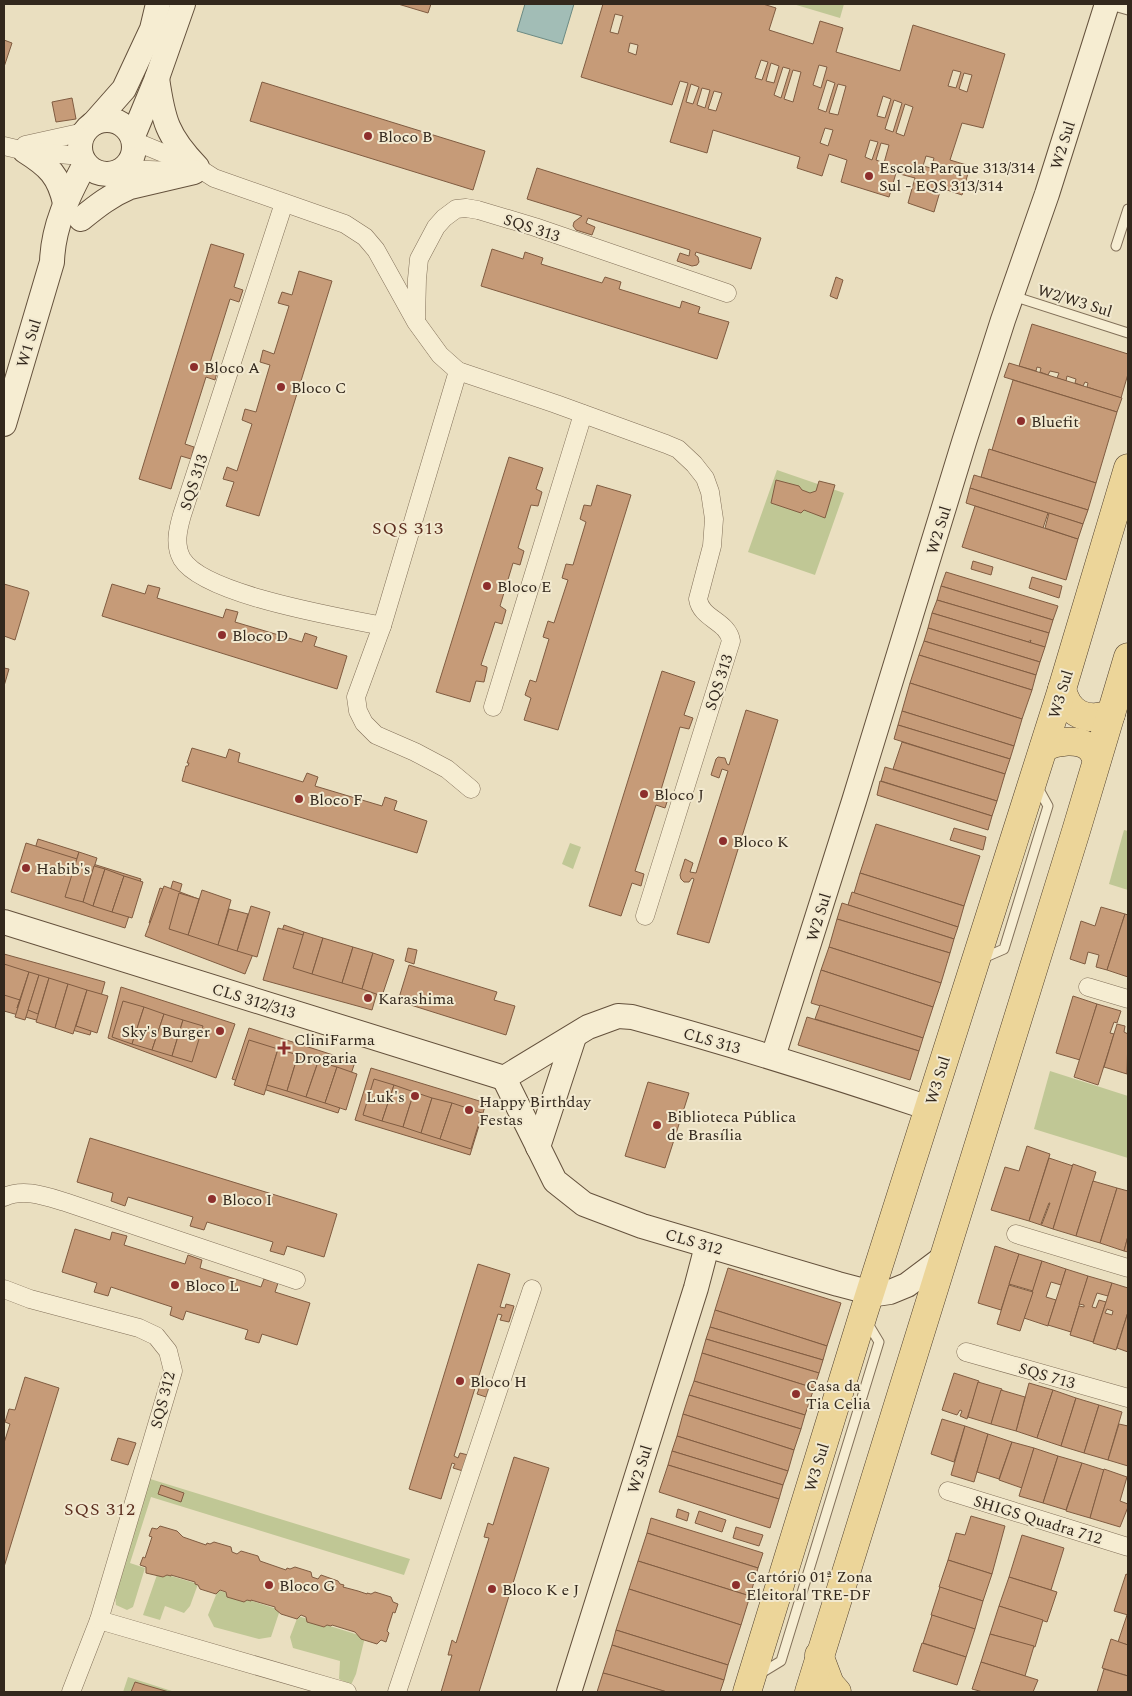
<svg xmlns="http://www.w3.org/2000/svg" width="1132" height="1696" font-family="Spectral,serif">
<style>
.green{fill:#c0c795}
.water{fill:#a2bdb6;stroke:#6b8a83}
.building{fill:#c69b78;stroke:#805c41;fill-rule:evenodd}
.lines{fill:none;stroke-linecap:round;stroke-linejoin:round}
.lane-casing{stroke:#827059;stroke-width:11}
.street-casing{stroke:#827059;stroke-width:19}
.secondary-casing{stroke:#64513c;stroke-width:26}
.primary-casing{stroke:#503f2d;stroke-width:29}
.lane{stroke:#f6edd2;stroke-width:9}
.street{stroke:#f6edd2;stroke-width:18}
.secondary{stroke:#f6edd2;stroke-width:24}
.primary{stroke:#ecd599;stroke-width:28}
.poi-dot{fill:#8d2f2d;stroke:#f2e9cf;stroke-width:2}
.labels{text-anchor:middle;stroke-width:4;stroke-linejoin:round;paint-order:stroke}
.poi-label{font-size:16px;fill:#33281d;stroke:#f2e9cf;text-anchor:start}
.street-label{font-size:16px;fill:#33281d;stroke:#f2e9cf}
.neighbourhood-label{font-size:18px;letter-spacing:1px;fill:#5c2e1f;stroke:#f2e9cf}
</style>
<rect width="100%" height="100%" fill="#eadfc0"/>
<g class="green">
<polygon points="793,4 844,4 840,18"/>
<polygon points="777,470 844,493 815,575 748,552"/>
<polygon points="1124,830 1128,831 1128,890 1109,884"/>
<polygon points="570,843 581,847 573,869 562,864"/>
<polygon points="1050,1071 1128,1096 1128,1158 1034,1129"/>
<polygon points="147,1478 410,1559 404,1575 151,1497 130,1563 145,1568 133,1607 127,1610 116,1605 115,1594"/>
<polygon points="158,1572 198,1584 190,1606 184,1613 165,1606 160,1620 143,1615"/>
<polygon points="218,1590 280,1610 271,1637 259,1639 214,1627 208,1615"/>
<polygon points="298,1616 365,1637 356,1674 351,1685 339,1679 340,1661 293,1648 290,1637"/>
<polygon points="128,1677 175,1692 123,1692"/>
</g>
<polygon class="water" points="525,4 574,4 562,44 517,31"/>
<g class="building">
<polygon points="398,4 431,4 428,13"/>
<path d="M603,4H763L776,8L769,30L813,44L820,21L843,28L836,52L900,71L913,25L1005,54L983,128L962,123L950,160L970,166L962,195L941,188L934,212L908,203L915,178L896,173L889,197L841,182L847,160L829,154L822,176L797,168L800,157L713,130L707,153L670,142L688,83L680,81L672,105L581,77ZM615,14L623,16L618,34L610,32ZM630,43L638,45L636,55L628,52ZM761,60L768,62L762,80L755,78ZM771,63L779,66L774,83L766,81ZM819,65L827,67L821,88L813,85ZM783,67L790,69L781,98L774,95ZM793,70L801,72L793,102L784,99ZM953,70L961,72L956,88L948,86ZM964,73L972,75L967,92L959,89ZM827,80L835,83L826,112L818,109ZM691,84L699,87L693,104L686,102ZM838,84L846,86L838,115L829,113ZM702,88L710,90L705,108L697,105ZM714,91L722,93L716,111L708,109ZM883,96L891,99L885,118L877,116ZM894,100L902,103L893,132L885,129ZM905,104L913,107L904,136L896,133ZM825,128L833,130L828,146L820,143ZM870,140L878,142L872,160L865,157ZM881,143L889,145L884,163L876,160ZM926,156L934,158L931,168L923,166Z"/>
<polygon points="4,40 12,43 4,67"/>
<polygon points="262,82 485,151 473,190 250,121"/>
<polygon points="72,98 76,119 56,122 52,102"/>
<polygon points="537,168 761,238 751,269 696,252 695,255 698,257 699,262 697,265 692,266 677,261 680,253 689,256 690,250 588,218 586,223 595,227 592,235 576,230 573,226 574,222 582,216 527,199"/>
<polygon points="211,244 244,254 234,287 243,290 239,302 230,299 209,366 218,368 215,380 206,377 185,444 194,447 191,459 181,456 171,489 139,479"/>
<polygon points="492,249 523,259 525,252 543,258 541,264 602,283 605,277 621,282 619,289 680,308 682,301 700,307 698,313 729,322 717,359 481,286"/>
<polygon points="299,271 332,281 259,516 226,506 234,482 223,479 227,467 237,471 252,424 242,420 245,409 256,412 270,365 260,362 263,350 274,354 289,306 278,303 282,292 292,295"/>
<polygon points="836,277 843,280 837,299 830,296"/>
<polygon points="1032,324 1128,354 1128,374 1121,398 1087,387 1088,383 1085,382 1083,386 1075,383 1076,379 1067,376 1066,381 1057,378 1059,373 1050,371 1048,375 1040,372 1041,368 1037,367 1036,371 1019,366"/>
<polygon points="1009,363 1122,398 1117,412 1004,377"/>
<polygon points="1013,380 1117,412 1096,483 992,450"/>
<polygon points="989,449 1096,483 1088,510 981,477"/>
<polygon points="509,457 543,468 536,489 542,492 538,506 531,505 518,548 524,551 520,565 513,563 500,606 506,610 502,624 495,622 481,665 487,667 487,669 484,682 476,681 470,702 436,692"/>
<polygon points="974,475 1088,510 1083,524 970,488"/>
<polygon points="776,480 799,486 802,490 810,493 816,491 819,481 835,485 825,518 804,510 801,513 771,503"/>
<polygon points="597,485 631,495 558,730 524,720 531,698 525,695 530,680 536,682 549,639 543,637 548,621 554,623 568,580 562,578 566,564 573,565 586,522 580,519 584,505 591,506"/>
<polygon points="970,488 1048,513 1043,528 966,503"/>
<polygon points="975,506 1078,539 1066,580 962,547"/>
<polygon points="1049,513 1083,524 1078,539 1045,528"/>
<polygon points="973,561 993,567 991,575 971,569"/>
<polygon points="946,572 1058,606 1053,620 941,586"/>
<polygon points="1032,577 1062,586 1059,598 1029,588"/>
<polygon points="4,584 28,591 29,593 15,640 4,636"/>
<polygon points="112,584 145,594 148,585 160,588 157,598 223,618 226,609 238,612 235,622 302,642 305,633 317,637 314,646 347,656 337,689 102,616"/>
<polygon points="941,586 1053,620 1049,633 937,600"/>
<polygon points="937,600 1049,633 1045,647 1030,643 1031,640 1028,642 932,613"/>
<polygon points="932,613 1045,647 1040,662 928,628"/>
<polygon points="928,628 1040,662 1036,675 924,641"/>
<polygon points="924,641 1036,675 1032,690 919,655"/>
<polygon points="919,655 1032,690 1022,719 910,683"/>
<polygon points="4,668 9,669 4,686"/>
<polygon points="662,671 695,682 684,715 693,718 689,729 680,727 660,793 669,796 665,808 656,805 635,871 644,874 641,886 632,883 621,916 589,906"/>
<polygon points="910,683 1022,719 1014,746 902,711"/>
<polygon points="746,710 778,720 709,943 677,934 694,879 692,878 689,882 684,882 681,879 680,875 685,859 693,863 690,872 696,873 728,771 722,769 719,778 711,775 716,759 718,757 725,758 727,764 729,765"/>
<polygon points="902,711 1014,746 1010,759 898,725"/>
<polygon points="898,725 1010,759 1005,774 894,739"/>
<polygon points="902,742 1005,774 997,801 893,769"/>
<polygon points="192,748 226,758 229,749 240,753 238,762 303,782 307,773 318,777 315,786 382,806 385,797 397,801 394,810 427,821 417,853 182,781 186,766 188,766 189,763 187,763"/>
<polygon points="885,767 997,801 992,816 881,781"/>
<polygon points="880,781 992,816 988,830 877,795"/>
<polygon points="876,824 980,856 964,906 860,873"/>
<polygon points="954,828 986,837 983,850 950,840"/>
<polygon points="38,839 79,852 65,897 24,884"/>
<polygon points="26,843 141,879 125,928 11,892"/>
<polygon points="79,852 97,858 83,902 65,897"/>
<polygon points="94,866 105,869 93,906 83,902"/>
<polygon points="105,869 124,876 112,912 93,906"/>
<polygon points="860,873 964,906 958,927 854,893"/>
<polygon points="124,876 143,882 132,918 112,912"/>
<polygon points="173,881 182,884 169,929 149,923 160,888 170,891"/>
<polygon points="164,886 265,924 245,974 145,936"/>
<polygon points="202,890 231,900 218,945 188,935"/>
<polygon points="852,892 958,927 954,939 848,905"/>
<polygon points="179,893 199,899 188,935 169,929"/>
<polygon points="842,903 954,939 950,953 837,919"/>
<polygon points="251,906 270,912 257,957 237,951"/>
<polygon points="1101,907 1125,914 1107,970 1096,967 1099,955 1088,952 1085,964 1070,959 1081,921 1095,926"/>
<polygon points="229,909 248,914 237,951 218,945"/>
<polygon points="1125,914 1128,915 1128,977 1107,970"/>
<polygon points="837,919 950,953 941,983 829,947"/>
<polygon points="284,925 304,932 293,968 272,962"/>
<polygon points="278,928 387,958 372,1010 263,980"/>
<polygon points="304,932 323,938 312,974 293,968"/>
<polygon points="323,938 353,947 342,983 312,974"/>
<polygon points="353,947 373,953 362,989 342,983"/>
<polygon points="829,947 941,983 933,1007 821,970"/>
<polygon points="408,948 417,950 414,964 405,961"/>
<polygon points="373,953 394,960 382,996 362,989"/>
<polygon points="4,954 105,982 90,1035 4,1011"/>
<polygon points="4,964 29,972 17,1008 20,1000 4,995"/>
<polygon points="409,965 497,992 494,1000 515,1006 506,1035 398,1001"/>
<polygon points="821,970 933,1007 923,1038 811,1003"/>
<polygon points="29,972 39,975 25,1020 15,1017"/>
<polygon points="39,975 49,978 38,1014 28,1010"/>
<polygon points="49,978 68,984 55,1028 36,1022"/>
<polygon points="68,984 87,990 73,1034 55,1028"/>
<polygon points="121,987 235,1024 216,1078 108,1038"/>
<polygon points="87,990 108,996 97,1033 76,1026"/>
<polygon points="1073,996 1097,1004 1080,1060 1056,1053"/>
<polygon points="123,1001 144,1007 132,1044 112,1037"/>
<polygon points="1097,1004 1121,1011 1117,1023 1114,1022 1110,1033 1114,1034 1098,1085 1074,1077"/>
<polygon points="820,1005 923,1038 919,1051 815,1019"/>
<polygon points="144,1007 164,1014 152,1050 132,1044"/>
<polygon points="164,1014 183,1020 172,1056 152,1050"/>
<polygon points="807,1017 919,1051 910,1080 798,1045"/>
<polygon points="183,1020 203,1026 192,1062 172,1056"/>
<polygon points="1117,1024 1125,1026 1124,1032 1128,1034 1127,1074 1104,1067"/>
<polygon points="249,1028 355,1062 338,1113 232,1079"/>
<polygon points="249,1040 278,1049 264,1095 234,1085"/>
<polygon points="278,1049 298,1055 287,1091 267,1085"/>
<polygon points="298,1055 318,1062 306,1097 287,1091"/>
<polygon points="318,1062 337,1067 325,1103 306,1097"/>
<polygon points="337,1067 357,1074 346,1110 325,1103"/>
<polygon points="371,1068 486,1103 470,1155 355,1120"/>
<polygon points="374,1079 394,1085 382,1121 363,1115"/>
<polygon points="648,1082 689,1093 665,1168 625,1156"/>
<polygon points="394,1085 414,1092 403,1127 382,1121"/>
<polygon points="414,1092 432,1098 421,1133 403,1127"/>
<polygon points="432,1098 452,1103 440,1139 421,1133"/>
<polygon points="452,1103 482,1113 471,1149 440,1139"/>
<polygon points="90,1138 337,1214 324,1257 287,1246 284,1255 270,1251 273,1242 207,1222 204,1230 190,1226 193,1217 128,1197 125,1206 111,1201 113,1193 77,1182"/>
<polygon points="1027,1146 1050,1154 1029,1221 991,1210 1005,1167 1019,1171"/>
<path d="M1049,1158L1073,1166L1053,1229L1029,1221ZM1049,1203H1050L1042,1224H1041Z"/>
<polygon points="1073,1164 1096,1172 1076,1236 1053,1229"/>
<polygon points="1093,1181 1117,1188 1100,1243 1076,1236"/>
<polygon points="1117,1188 1128,1191 1128,1236 1124,1251 1100,1243"/>
<polygon points="75,1229 110,1240 112,1232 127,1236 124,1245 185,1264 188,1255 202,1260 200,1268 261,1287 264,1279 278,1283 275,1292 310,1303 297,1345 262,1334 259,1343 245,1339 248,1330 186,1311 183,1320 170,1315 172,1307 111,1287 108,1296 94,1292 97,1283 62,1272"/>
<polygon points="1128,1236 1128,1252 1124,1251"/>
<polygon points="995,1246 1019,1254 1001,1310 978,1303"/>
<polygon points="1019,1254 1042,1261 1033,1291 1009,1284"/>
<polygon points="1042,1261 1066,1269 1061,1285 1051,1282 1046,1297 1056,1300 1048,1326 1024,1318"/>
<polygon points="478,1264 510,1274 500,1307 505,1308 506,1304 514,1306 509,1322 500,1320 502,1315 498,1314 477,1382 482,1383 483,1378 491,1381 486,1397 477,1394 479,1389 475,1388 454,1456 458,1458 460,1453 468,1455 463,1471 453,1468 455,1464 452,1463 441,1499 409,1489"/>
<polygon points="728,1268 841,1303 827,1346 715,1310"/>
<polygon points="1066,1269 1088,1276 1071,1332 1048,1325"/>
<polygon points="1088,1276 1112,1283 1108,1296 1097,1293 1092,1307 1096,1308 1099,1300 1106,1302 1093,1342 1070,1335 1079,1306 1084,1307 1084,1305 1079,1304"/>
<path d="M1112,1283L1128,1288V1312L1116,1350L1093,1343ZM1107,1309L1113,1311L1112,1315L1105,1313Z"/>
<polygon points="1009,1285 1033,1292 1020,1331 997,1324"/>
<polygon points="715,1310 827,1346 823,1360 710,1327"/>
<polygon points="1128,1312 1128,1352 1117,1348"/>
<polygon points="710,1327 823,1360 819,1373 706,1339"/>
<polygon points="706,1339 819,1373 814,1388 702,1353"/>
<polygon points="702,1353 814,1388 805,1415 694,1381"/>
<polygon points="954,1373 979,1381 967,1419 960,1416 962,1411 960,1410 957,1415 942,1410"/>
<polygon points="25,1377 59,1388 4,1567 4,1443 10,1424 5,1422 9,1409 15,1410"/>
<polygon points="694,1381 805,1415 801,1429 689,1395"/>
<polygon points="978,1382 1002,1389 991,1424 968,1417"/>
<polygon points="1029,1383 1053,1390 1037,1438 1016,1431"/>
<polygon points="1001,1390 1025,1397 1016,1431 991,1424"/>
<polygon points="1053,1390 1076,1398 1061,1446 1037,1438"/>
<polygon points="689,1395 801,1429 794,1450 683,1414"/>
<polygon points="1076,1398 1099,1405 1084,1453 1061,1446"/>
<polygon points="1099,1405 1122,1412 1108,1460 1084,1453"/>
<polygon points="683,1414 794,1450 788,1471 677,1436"/>
<polygon points="942,1419 965,1426 954,1462 931,1454"/>
<polygon points="1119,1424 1128,1426 1128,1466 1108,1460"/>
<polygon points="965,1426 988,1434 974,1482 951,1475"/>
<polygon points="988,1434 1012,1442 999,1479 977,1472"/>
<polygon points="677,1436 788,1471 783,1485 672,1451"/>
<polygon points="118,1438 136,1443 128,1465 111,1460"/>
<polygon points="1012,1442 1034,1448 1022,1488 999,1480"/>
<polygon points="1034,1448 1058,1456 1043,1503 1019,1496"/>
<polygon points="672,1451 783,1485 779,1499 668,1465"/>
<polygon points="1058,1456 1082,1463 1066,1510 1043,1503"/>
<polygon points="514,1457 549,1468 479,1692 441,1692 452,1655 448,1655 452,1640 456,1643 489,1538 484,1537 488,1523 493,1525"/>
<polygon points="1082,1463 1104,1470 1090,1518 1066,1511"/>
<polygon points="668,1465 779,1499 770,1528 659,1492"/>
<polygon points="1104,1469 1127,1477 1120,1501 1128,1504 1128,1507 1120,1527 1090,1518"/>
<polygon points="161,1485 184,1493 181,1502 158,1494"/>
<polygon points="678,1509 689,1513 687,1521 676,1517"/>
<polygon points="699,1511 726,1520 722,1532 695,1523"/>
<polygon points="971,1516 1005,1526 992,1574 948,1560 956,1533 965,1535"/>
<polygon points="651,1518 763,1553 758,1568 647,1533"/>
<polygon points="160,1526 177,1531 183,1537 206,1545 207,1543 210,1544 214,1542 231,1547 232,1552 237,1554 241,1551 258,1556 260,1561 286,1570 287,1568 290,1569 295,1567 311,1572 312,1577 318,1579 321,1575 338,1581 340,1584 344,1585 343,1587 358,1591 367,1594 367,1593 371,1594 375,1592 391,1597 393,1602 398,1604 395,1613 393,1612 387,1631 389,1633 386,1642 381,1640 377,1644 361,1639 355,1632 332,1625 331,1626 327,1625 324,1627 307,1622 306,1617 301,1615 297,1619 281,1614 275,1609 275,1607 251,1600 251,1601 247,1600 244,1602 227,1597 226,1592 220,1590 216,1594 200,1589 198,1585 195,1584 195,1582 171,1575 171,1576 167,1575 163,1577 146,1573 146,1567 140,1565 143,1557 145,1558 152,1537 149,1536 152,1528 157,1529"/>
<polygon points="736,1527 763,1535 759,1546 733,1538"/>
<polygon points="647,1533 758,1568 750,1596 638,1561"/>
<polygon points="1022,1535 1064,1548 1051,1590 1009,1577"/>
<polygon points="948,1560 992,1574 983,1601 939,1587"/>
<polygon points="638,1561 750,1596 741,1625 629,1589"/>
<polygon points="1126,1574 1128,1575 1128,1615 1114,1611"/>
<polygon points="1009,1577 1057,1592 1047,1622 999,1606"/>
<polygon points="940,1587 983,1601 975,1629 931,1615"/>
<polygon points="629,1589 741,1625 728,1665 616,1630"/>
<polygon points="999,1606 1043,1620 1035,1647 990,1634"/>
<polygon points="932,1615 975,1629 966,1657 923,1643"/>
<polygon points="1127,1615 1128,1615 1128,1645 1118,1642"/>
<polygon points="616,1630 728,1665 724,1680 612,1645"/>
<polygon points="990,1634 1034,1646 1025,1676 981,1662"/>
<polygon points="1111,1639 1128,1645 1128,1676 1102,1668"/>
<polygon points="922,1643 966,1657 957,1685 913,1671"/>
<polygon points="612,1645 724,1680 720,1692 667,1692 603,1673"/>
<polygon points="981,1662 1038,1680 1033,1692 983,1692 972,1689"/>
<polygon points="1104,1669 1128,1676 1128,1692 1097,1692"/>
<polygon points="603,1673 611,1675 667,1692 597,1692"/>
<polygon points="135,1682 145,1685 169,1692 131,1692"/>
</g>
<g class="lines">
<defs>
<g id="lane">
<polyline points="1107,4 1128,10"/>
<polyline points="1116,246 1128,209"/>
<polyline points="1013,296 1128,333"/>
<polyline points="981,959 1004,949 1048,806 1037,786"/>
<polyline points="758,1675 781,1661 879,1342 867,1322"/>
</g>
<g id="street">
<path d="M134,141L197,167L214,178L345,224L365,237L376,250L416,322L440,355L458,371L556,404L666,444L678,449L694,464L705,478L710,492L714,519L712,546L698,599C701,619 728,621 731,641L645,916"/>
<polyline points="25,145 84,132"/>
<polyline points="4,146 25,151 81,156"/>
<polyline points="124,169 174,171"/>
<path d="M284,203L182,515C178,529 174,545 182,559C204,595 339,617 382,626"/>
<polyline points="416,319 417,279 419,259 436,227 444,218 456,209 466,208 478,210 535,227 727,293"/>
<polyline points="458,371 382,626 356,697 358,711 364,723 376,735 415,752 447,769 471,789"/>
<polyline points="493,707 583,414"/>
<polyline points="1088,987 1128,999"/>
<path d="M4,1197C24,1188 45,1196 65,1202L296,1280"/>
<polyline points="1016,1234 1128,1268"/>
<polyline points="4,1289 30,1299 139,1328 156,1336 168,1351 173,1371 99,1620 71,1692"/>
<polyline points="966,1352 1128,1398"/>
<polyline points="948,1491 1128,1547"/>
<polyline points="99,1620 347,1692"/>
<polyline points="397,1692 532,1289"/>
</g>
<g id="secondary">
<path d="M157,78C163,120 167,136 197,167"/>
<circle cx="107" cy="147" r="27"/>
<polyline points="94,123 124,89 152,29 158,4"/>
<polyline points="133,136 157,78 183,4"/>
<path d="M25,151C49,166 59,176 65,203"/>
<path d="M81,219C97,206 111,195 130,187L194,172"/>
<path d="M4,424L52,262C53,226 68,196 85,164"/>
<polyline points="4,922 504,1078"/>
<polyline points="773,1057 854,801 964,442 1003,320 1047,194 1107,4"/>
<polyline points="504,1078 555,1181 584,1204 642,1226 838,1284 876,1294 890,1292 907,1285 943,1258"/>
<path d="M504,1078L588,1027L618,1016L632,1017C732,1044 830,1075 929,1108"/>
<polyline points="538,1147 574,1037"/>
<polyline points="569,1692 696,1288 707,1246"/>
</g>
<g id="primary">
<path d="M1062,689C1068,715 1087,722 1111,714"/>
<path d="M1044,747C1056,742 1079,737 1091,749C1093,751 1095,756 1097,759"/>
<polyline points="819,1655 830,1684 837,1692"/>
<polyline points="747,1692 863,1315 1062,689 1128,468"/>
<polyline points="809,1692 1076,831 1128,657"/>
</g>
</defs>
<use href="#lane" class="lane-casing"/>
<use href="#street" class="street-casing"/>
<use href="#secondary" class="secondary-casing"/>
<use href="#primary" class="primary-casing"/>
<use href="#lane" class="lane"/>
<use href="#street" class="street"/>
<use href="#secondary" class="secondary"/>
<use href="#primary" class="primary"/>
</g>
<g class="poi-dot">
<circle cx="368" cy="136" r="5"/>
<circle cx="869" cy="176" r="5"/>
<circle cx="194" cy="367" r="5"/>
<circle cx="281" cy="387" r="5"/>
<circle cx="1021" cy="421" r="5"/>
<circle cx="487" cy="586" r="5"/>
<circle cx="222" cy="635" r="5"/>
<circle cx="644" cy="794" r="5"/>
<circle cx="299" cy="799" r="5"/>
<circle cx="723" cy="841" r="5"/>
<circle cx="26" cy="868" r="5"/>
<circle cx="368" cy="998" r="5"/>
<circle cx="220" cy="1031" r="5"/>
<path d="M281.5 1040.5h5v5h5v5h-5v5h-5v-5h-5v-5h5z"/>
<circle cx="415" cy="1096" r="5"/>
<circle cx="469" cy="1110" r="5"/>
<circle cx="657" cy="1125" r="5"/>
<circle cx="212" cy="1199" r="5"/>
<circle cx="175" cy="1285" r="5"/>
<circle cx="460" cy="1381" r="5"/>
<circle cx="796" cy="1394" r="5"/>
<circle cx="269" cy="1585" r="5"/>
<circle cx="736" cy="1585" r="5"/>
<circle cx="492" cy="1589" r="5"/>
</g>
<g class="labels">
<g class="poi-label">
<text x="378" y="142">Bloco B</text>
<text x="879" y="173">Escola Parque 313/314<tspan x="879" dy="18">Sul - EQS 313/314</tspan></text>
<text x="204" y="373">Bloco A</text>
<text x="291" y="393">Bloco C</text>
<text x="1031" y="427">Bluefit</text>
<text x="497" y="592">Bloco E</text>
<text x="232" y="641">Bloco D</text>
<text x="654" y="800">Bloco J</text>
<text x="309" y="805">Bloco F</text>
<text x="733" y="847">Bloco K</text>
<text x="36" y="874">Habib's</text>
<text x="378" y="1004">Karashima</text>
<text x="210" y="1037" text-anchor="end">Sky's Burger</text>
<text x="294" y="1045">CliniFarma<tspan x="294" dy="18">Drogaria</tspan></text>
<text x="405" y="1102" text-anchor="end">Luk's</text>
<text x="479" y="1107">Happy Birthday<tspan x="479" dy="18">Festas</tspan></text>
<text x="667" y="1122">Biblioteca Pública<tspan x="667" dy="18">de Brasília</tspan></text>
<text x="222" y="1205">Bloco I</text>
<text x="185" y="1291">Bloco L</text>
<text x="470" y="1387">Bloco H</text>
<text x="806" y="1391">Casa da<tspan x="806" dy="18">Tia Celia</tspan></text>
<text x="746" y="1582">Cartório 01ª Zona<tspan x="746" dy="18">Eleitoral TRE-DF</tspan></text>
<text x="279" y="1591">Bloco G</text>
<text x="502" y="1595">Bloco K e J</text>
</g>
<g class="street-label">
<text transform="translate(1062 145) rotate(-73)" y="6">W2 Sul</text>
<text transform="translate(532 227) rotate(18)" y="6">SQS 313</text>
<text transform="translate(1075 300) rotate(17)" y="6">W2/W3 Sul</text>
<text transform="translate(28 343) rotate(-73)" y="6">W1 Sul</text>
<text transform="translate(193 482) rotate(-72)" y="6">SQS 313</text>
<text transform="translate(938 530) rotate(-73)" y="6">W2 Sul</text>
<text transform="translate(718 682) rotate(-72)" y="6">SQS 313</text>
<text transform="translate(1060 694) rotate(-73)" y="6">W3 Sul</text>
<text transform="translate(818 917) rotate(-73)" y="6">W2 Sul</text>
<text transform="translate(254 1000) rotate(17)" y="6">CLS 312/313</text>
<text transform="translate(712 1040) rotate(16)" y="6">CLS 313</text>
<text transform="translate(937 1080) rotate(-73)" y="6">W3 Sul</text>
<text transform="translate(694 1241) rotate(16)" y="6">CLS 312</text>
<text transform="translate(1047 1375) rotate(16)" y="6">SQS 713</text>
<text transform="translate(162 1400) rotate(-76)" y="6">SQS 312</text>
<text transform="translate(816 1467) rotate(-73)" y="6">W3 Sul</text>
<text transform="translate(639 1469) rotate(-73)" y="6">W2 Sul</text>
<text transform="translate(1038 1519) rotate(17)" y="6">SHIGS Quadra 712</text>
</g>
<g class="neighbourhood-label">
<text x="408" y="534">SQS 313</text>
<text x="100" y="1515">SQS 312</text>
</g>
</g>
<rect width="1132" height="1696" fill="none" stroke="#33281d" stroke-width="10"/>
</svg>
